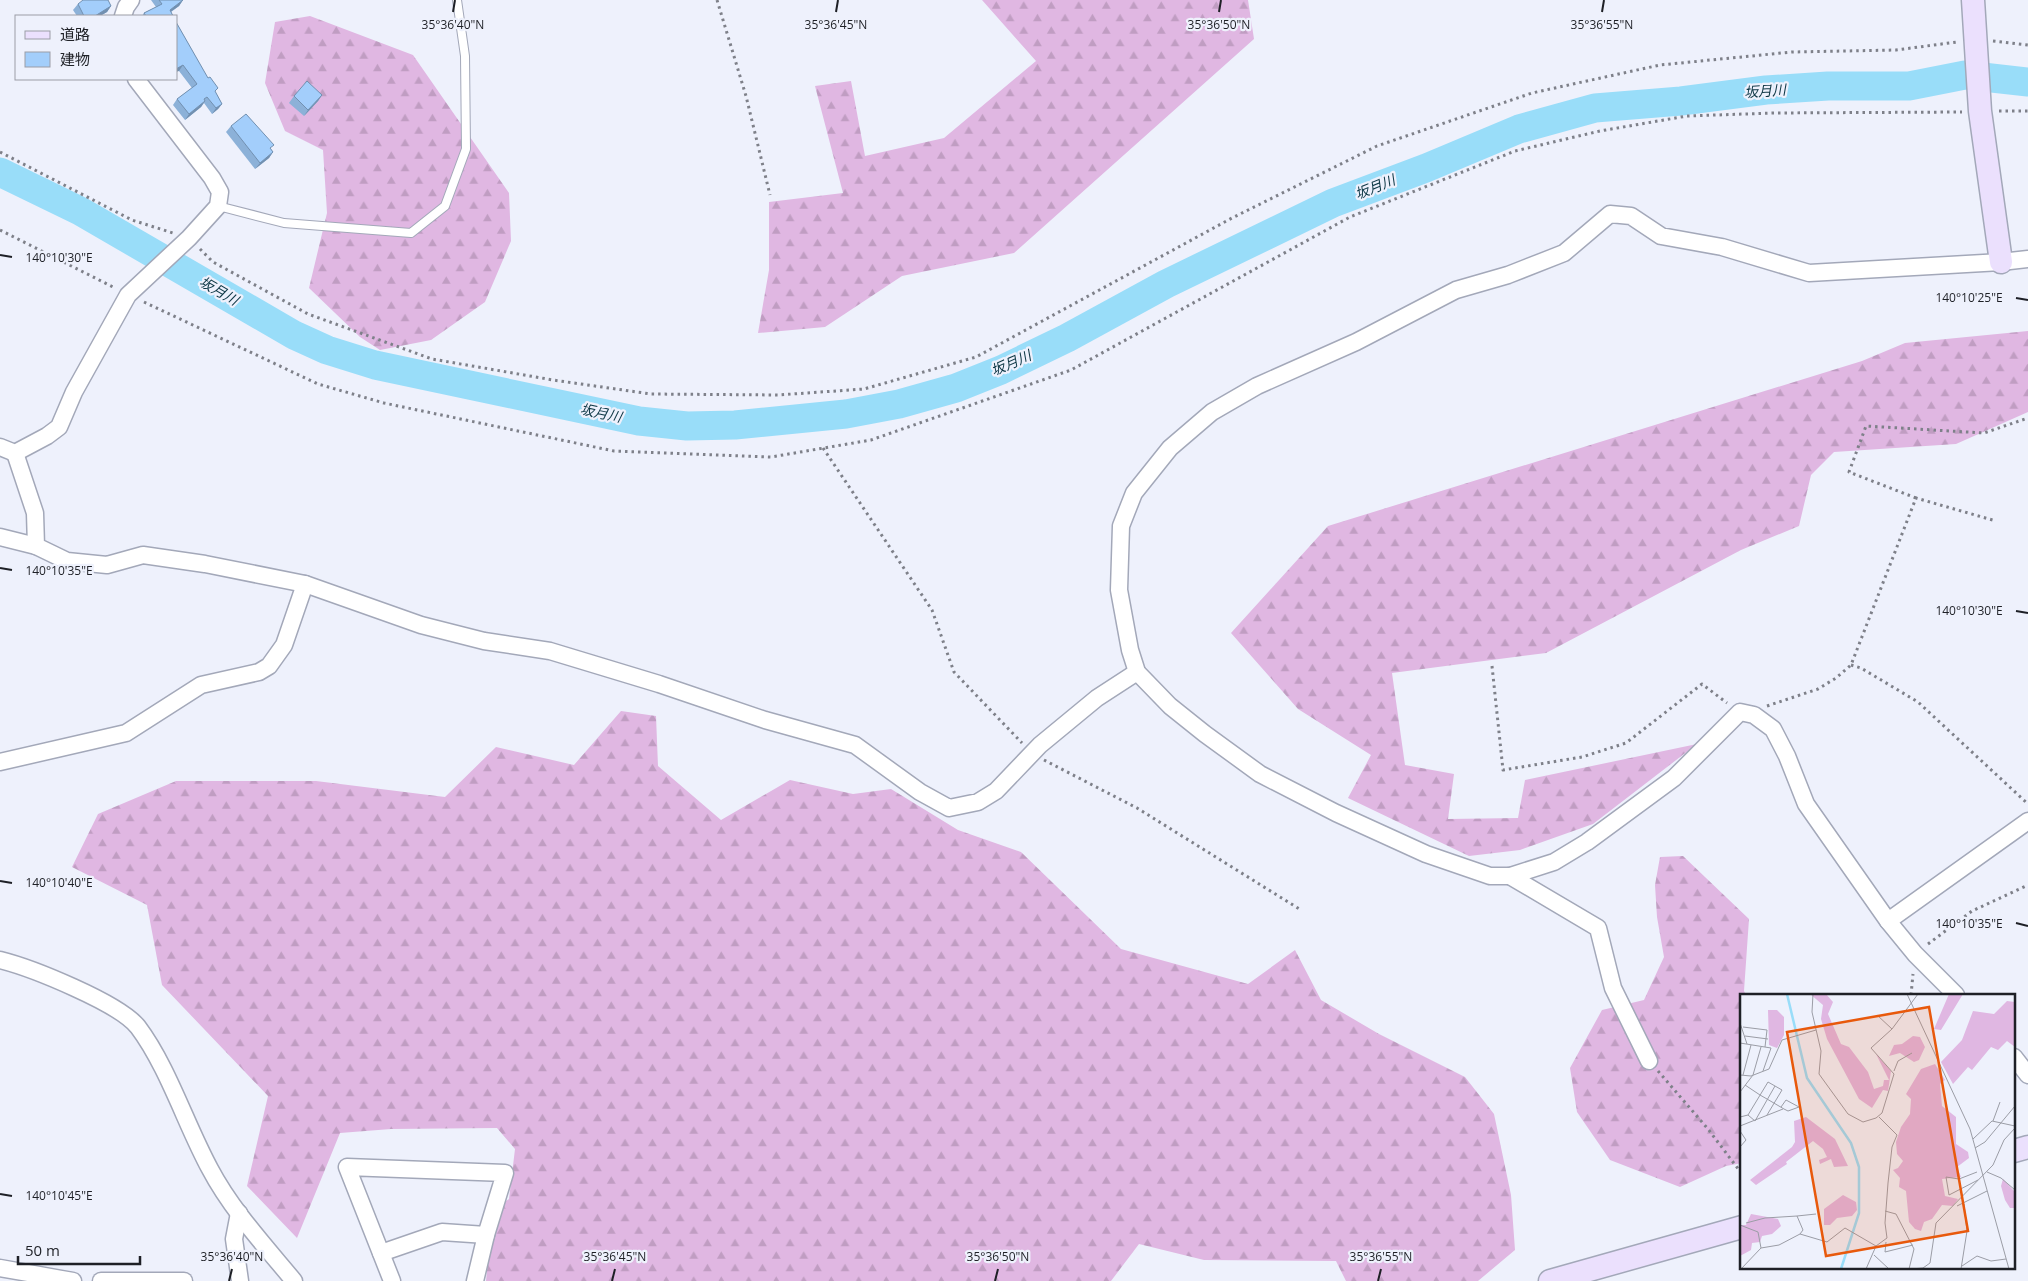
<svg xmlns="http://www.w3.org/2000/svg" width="2028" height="1281" font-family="'Open Sans','Noto Sans JP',sans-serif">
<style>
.forest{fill:url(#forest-firs)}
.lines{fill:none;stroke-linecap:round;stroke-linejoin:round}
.river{stroke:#99ddf9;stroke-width:29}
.lane-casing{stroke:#a3a8b9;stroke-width:10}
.street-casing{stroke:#a3a8b9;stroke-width:19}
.secondary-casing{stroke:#a3a8b9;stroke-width:25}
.path{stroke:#7e8089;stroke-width:3;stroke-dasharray:2.5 4;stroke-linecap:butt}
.lane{stroke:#fff;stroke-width:8}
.street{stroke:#fff;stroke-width:16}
.secondary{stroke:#ebe0fd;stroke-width:22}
.wall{fill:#8cb1d8}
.shaded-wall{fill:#7290b0}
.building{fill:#a3cefb;stroke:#7290b0}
.ticks{fill:none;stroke:#1e2026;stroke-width:2}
.labels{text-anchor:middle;stroke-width:4.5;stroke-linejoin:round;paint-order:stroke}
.water-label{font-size:14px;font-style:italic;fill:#0c3644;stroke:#eef1fc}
.inset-river{fill:none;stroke:#99ddf9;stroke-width:2.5}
.inset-road{fill:none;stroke:#9b9da6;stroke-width:1}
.view{fill:#e8590c;fill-opacity:0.15;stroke:#e8590c;stroke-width:2.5}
.inset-edge{fill:none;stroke:#1e2026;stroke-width:2.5}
.ticks-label{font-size:12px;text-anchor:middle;fill:#1e2026;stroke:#eef1fc;stroke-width:4.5;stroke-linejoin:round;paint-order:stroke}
</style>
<defs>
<pattern id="forest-firs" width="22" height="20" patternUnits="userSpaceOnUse" patternTransform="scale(1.25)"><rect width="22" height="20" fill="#e0b7e2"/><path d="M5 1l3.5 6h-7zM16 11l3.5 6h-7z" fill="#c09dc2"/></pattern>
</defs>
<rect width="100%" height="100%" fill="#eef1fc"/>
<g class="forest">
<polygon points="982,0 1248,0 1254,39 1014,253 902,276 825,327 758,333 769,270 769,202 843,193 815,86 851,81 865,156 944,138 1036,61"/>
<polygon points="310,16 413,55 509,193 511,241 485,302 431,340 380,350 360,337 309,288 327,213 323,150 285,131 265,83 275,22"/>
<polygon points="2028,331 2028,412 1956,444 1834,452 1811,475 1799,526 1741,550 1546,653 1392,673 1405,765 1454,774 1448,819 1518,818 1525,780 1697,744 1593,824 1520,850 1469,856 1348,798 1371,755 1298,709 1231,633 1328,526 1862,361 1905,343"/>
<polygon points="621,711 656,716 658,766 721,820 790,780 853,794 891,789 958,830 1021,852 1121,949 1248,984 1295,950 1321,1000 1379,1034 1465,1077 1494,1114 1511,1195 1515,1250 1478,1281 1346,1281 1336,1261 1204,1260 1139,1244 1111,1281 486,1281 493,1210 509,1199 515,1149 497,1128 391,1129 340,1133 297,1238 247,1186 268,1096 162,985 147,905 72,867 98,814 176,781 316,781 445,797 496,747 574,765"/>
<polygon points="1683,856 1749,919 1744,991 1746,995 1742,995 1742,1163 1726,1166 1680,1187 1610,1160 1577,1112 1570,1068 1602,1010 1644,1000 1664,957 1657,917 1655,885 1660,857"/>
</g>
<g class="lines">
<polyline class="river" points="0,172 80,211 294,335 327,350 375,365 639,421 687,426 735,425 846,414 899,404 956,388 1001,370 1067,338 1166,284 1333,203 1426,168 1519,129 1595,108 1681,101 1766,90 1828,86 1909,86 1965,75 2028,82"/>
<defs>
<polyline id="lane" points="218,206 284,223 411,233 445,206 466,149 465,56 457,0"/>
<g id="street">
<polyline points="123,16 126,7 131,0"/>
<polyline points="0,447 15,453 47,436 59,427 74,392 128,295 189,238 218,206 220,192 212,178 136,79"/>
<polyline points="15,453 35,513 36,546 67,561 107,565 143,555 205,564 305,584 421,625 484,641 550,651 659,684 765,720 855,745 920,792 949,808 978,802 996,791 1040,745 1097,698 1137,672"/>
<polyline points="0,537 36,546"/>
<polyline points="0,762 126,733 201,685 259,672 269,666 284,645 305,584"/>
<polyline points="1510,876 1598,928 1613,988 1649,1061"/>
<polyline points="1888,921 2028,821"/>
<path d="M0,960C32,968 119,1003 138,1027C168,1067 186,1125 210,1169C231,1209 265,1246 294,1281"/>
<polyline points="1956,995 1915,954 1888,921 1806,804 1787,756 1773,729 1754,715 1740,712 1674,778 1587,842 1554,862 1510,876 1490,876 1426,854 1336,813 1260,774 1205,734 1170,706 1137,672 1130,650 1119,590 1121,526 1134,493 1170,448 1212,412 1257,386 1356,342 1456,290 1508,275 1564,253 1610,214 1631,216 1661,236 1722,247 1809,273 2001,262 2028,259"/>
<polyline points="2014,1057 2028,1075"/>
<polyline points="239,1213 234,1239 240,1281"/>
<polyline points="381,1253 442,1232 486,1235"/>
<polyline points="0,1268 73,1281"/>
<polyline points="101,1281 184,1281"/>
<polyline points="392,1281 347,1167 505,1173 486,1235 475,1281"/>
</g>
<g id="secondary">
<polyline points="1973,0 1980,111 2001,262"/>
<polyline points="2014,1151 2028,1147"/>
<polyline points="1550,1281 1742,1227"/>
</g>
</defs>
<use href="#lane" class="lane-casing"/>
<use href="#street" class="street-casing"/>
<use href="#secondary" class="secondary-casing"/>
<g class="path">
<polyline points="717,0 746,96 770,195"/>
<polyline points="1993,41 2028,45"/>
<polyline points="1999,111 2028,111"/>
<polyline points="0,152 132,220 173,233"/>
<polyline points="0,230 115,288"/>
<polyline points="200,249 213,262 308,314 432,359 553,380 651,394 778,395 864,389 976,357 1232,218 1377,146 1532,93 1660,65 1792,52 1896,50 1957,42"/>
<polyline points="144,302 318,384 384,403 614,451 771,457 871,440 1071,370 1350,217 1515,151 1600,131 1687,116 1774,113 1962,112"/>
<polyline points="823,448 932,610 954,672 1022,743"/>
<polyline points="1916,498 1849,472 1866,426 1984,433 2028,418"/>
<polyline points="1851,665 1861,668 1918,702 2028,804"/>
<polyline points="1492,666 1503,770 1582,757 1626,743 1702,684 1727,703"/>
<polyline points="1767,706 1818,689 1836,678 1851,665 1916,498 1996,521"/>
<polyline points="1044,760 1137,808 1301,910"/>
<polyline points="1928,944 1972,911 2028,885"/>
<polyline points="1911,995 1913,974"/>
<polyline points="1658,1071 1708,1129 1742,1174"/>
</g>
<use href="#lane" class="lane"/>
<use href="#street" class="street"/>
<use href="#secondary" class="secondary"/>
</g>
<g class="wall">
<polygon points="151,0 183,0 179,6 171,12 173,16 142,16 144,13 156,7"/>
<polygon points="78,4 111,6 107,12 100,16 77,16 73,10"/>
<polygon points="176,22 222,104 218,109 212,114 204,103 201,107 185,120 173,105 177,99 192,88 179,71"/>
<polygon points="322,95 318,101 304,116 289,103 294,96"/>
<polygon points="231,126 271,149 273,152 269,158 255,169 226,132"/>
</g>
<g class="shaded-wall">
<polygon points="183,0 179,6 166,15 170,10"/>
<polygon points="111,6 107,12 100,16 95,16"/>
<polygon points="183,65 179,71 176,72 176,69"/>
<polygon points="322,95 318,101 304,116 308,110"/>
<polygon points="205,101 201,107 185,120 189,114"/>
<polygon points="222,104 218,109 212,114 216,108"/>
<polygon points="273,152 269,158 255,169 260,163"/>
</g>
<g class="building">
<polygon points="83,0 108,0 111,6 95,16 84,16 78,4"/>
<polygon points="159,0 183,0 170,10 173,16 146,16 144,13 162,4"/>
<polygon points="176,22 208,78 210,77 218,88 215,91 222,104 216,108 207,97 204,99 205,101 189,114 177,99 197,84 183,65 176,69"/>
<polygon points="307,81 322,95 308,110 294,96"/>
<polygon points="246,114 274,145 270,148 273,152 260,163 231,126"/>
</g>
<path class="ticks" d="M453,12L455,0M836,12L838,0M1219,12L1221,0M1602,12L1604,0M0,255L12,257M2016,298L2028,300M0,568L12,570M2016,611L2028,613M0,881L12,883M2016,923L2028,926M0,1194L12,1196M229,1281L232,1269M612,1281L615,1269M995,1281L998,1269M1378,1281L1381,1269"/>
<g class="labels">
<g class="water-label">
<text transform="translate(1765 91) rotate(-4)" y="5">坂月川</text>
<text transform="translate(1375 187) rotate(-22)" y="5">坂月川</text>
<text transform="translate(219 291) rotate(30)" y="5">坂月川</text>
<text transform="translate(1011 363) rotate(-24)" y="5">坂月川</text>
<text transform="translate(601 413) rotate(12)" y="5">坂月川</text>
</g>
</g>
<g transform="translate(1740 994)">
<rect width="275" height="275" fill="#eef1fc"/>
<path d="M70,0H86L93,8L88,20L101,50L109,53L128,78L134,95L143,92L144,86H149L136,60L151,77L148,97L143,96L132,114L119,105L87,45L81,25L83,11ZM209,0H223L201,36L194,35ZM267,7L275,8V53L267,47L258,56L251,53L232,76L228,73L213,90L201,68L222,46L233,17L254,20ZM28,16H37L44,23V41L37,54L29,51ZM173,42L180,43L185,53L179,66L174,68L160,59L149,62L154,51L162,50ZM195,70L205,86L200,90L202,112L216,123V150L228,158L229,164L217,173L221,183L202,185L205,202L218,205L213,212L202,211L192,225L184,228L181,237L175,235L169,228L166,197L159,193L160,184L153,176L158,174L163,167L157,160L156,148L161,133L170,120L171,105L166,100L181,75ZM66,123L95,145L108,172L94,173L91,165L80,170L79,166L87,163L83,155L73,147L46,168L47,170L16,191L10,186L52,153L55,148L54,127ZM263,185L275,198V214H270L265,206L261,192ZM103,201L116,208L117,216L112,222L97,224L90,231H84V215ZM11,220L38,225L41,232L32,240L22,242L20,248L12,249L11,256L0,262V231H6Z" fill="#e0b7e2"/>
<path class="inset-river" d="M47,0L67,84L111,149L119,173V219L101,275"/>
<path class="inset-road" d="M73,0L72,18L81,57L79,80L108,120L123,128L136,124L142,119L154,80L131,54L152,35L178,0M167,0L230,135L269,275M137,21L152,35M0,29L7,50M3,33L27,36L25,53M5,42L28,45M0,49L31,54L23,77M154,77L158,67L172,59M0,81L11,82L29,75L42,46L76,36M3,81L11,51M5,91L20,101L27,105L44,115L48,117L59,113L46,106L41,113M0,98L13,81L21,53M8,121L15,127L35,92M0,123L8,121L28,88L42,96L27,121M253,127L260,108M0,132L43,115M0,137L6,146L0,153M233,145L252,127L275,132M235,154L245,148L275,112M237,178L219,185L206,183L209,201L238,186M247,178L261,184L275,196M217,212L247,197M145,217L156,220L174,255L169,275M57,222L76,220M6,229L25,224L57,222L63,236L60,240M0,231L18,238L21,254M146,248L145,258L173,251M136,252L147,244L145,229L148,189L152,153L157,141L139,123M134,261L149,275M222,272L237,262L251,267L266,265M1,275L21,254L39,251L60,240L87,248L105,234L136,252M126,275L136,252M171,275L183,274L190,269L196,229L253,171L264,146L275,134M221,275L227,237L224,210"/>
<path class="view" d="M189,13L228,237L86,262L47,38Z"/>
<rect width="275" height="275" class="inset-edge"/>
</g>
<g class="ticks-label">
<text x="453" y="29">35°36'40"N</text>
<text x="836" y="29">35°36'45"N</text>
<text x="1219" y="29">35°36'50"N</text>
<text x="1602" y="29">35°36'55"N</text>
<text x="59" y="262">140°10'30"E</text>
<text x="1969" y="302">140°10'25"E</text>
<text x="59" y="575">140°10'35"E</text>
<text x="1969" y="615">140°10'30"E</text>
<text x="59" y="887">140°10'40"E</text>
<text x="1969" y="928">140°10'35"E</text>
<text x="59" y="1200">140°10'45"E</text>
<text x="232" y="1261">35°36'40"N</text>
<text x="615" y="1261">35°36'45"N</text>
<text x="998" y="1261">35°36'50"N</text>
<text x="1381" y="1261">35°36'55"N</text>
</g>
<rect x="15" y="15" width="162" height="65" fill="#eef1fc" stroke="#9b9da6"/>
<rect x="25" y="31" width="25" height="8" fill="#ebe0fd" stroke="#9b9da6"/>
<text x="60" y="40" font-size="15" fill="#1e2026">道路</text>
<rect x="25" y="52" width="25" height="15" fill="#a3cefb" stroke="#9b9da6"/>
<text x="60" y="65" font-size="15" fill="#1e2026">建物</text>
<path d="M18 1256v8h122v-8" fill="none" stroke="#1e2026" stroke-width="2.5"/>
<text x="25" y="1256" font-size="15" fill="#1e2026" stroke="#eef1fc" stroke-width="4" paint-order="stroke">50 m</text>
</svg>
